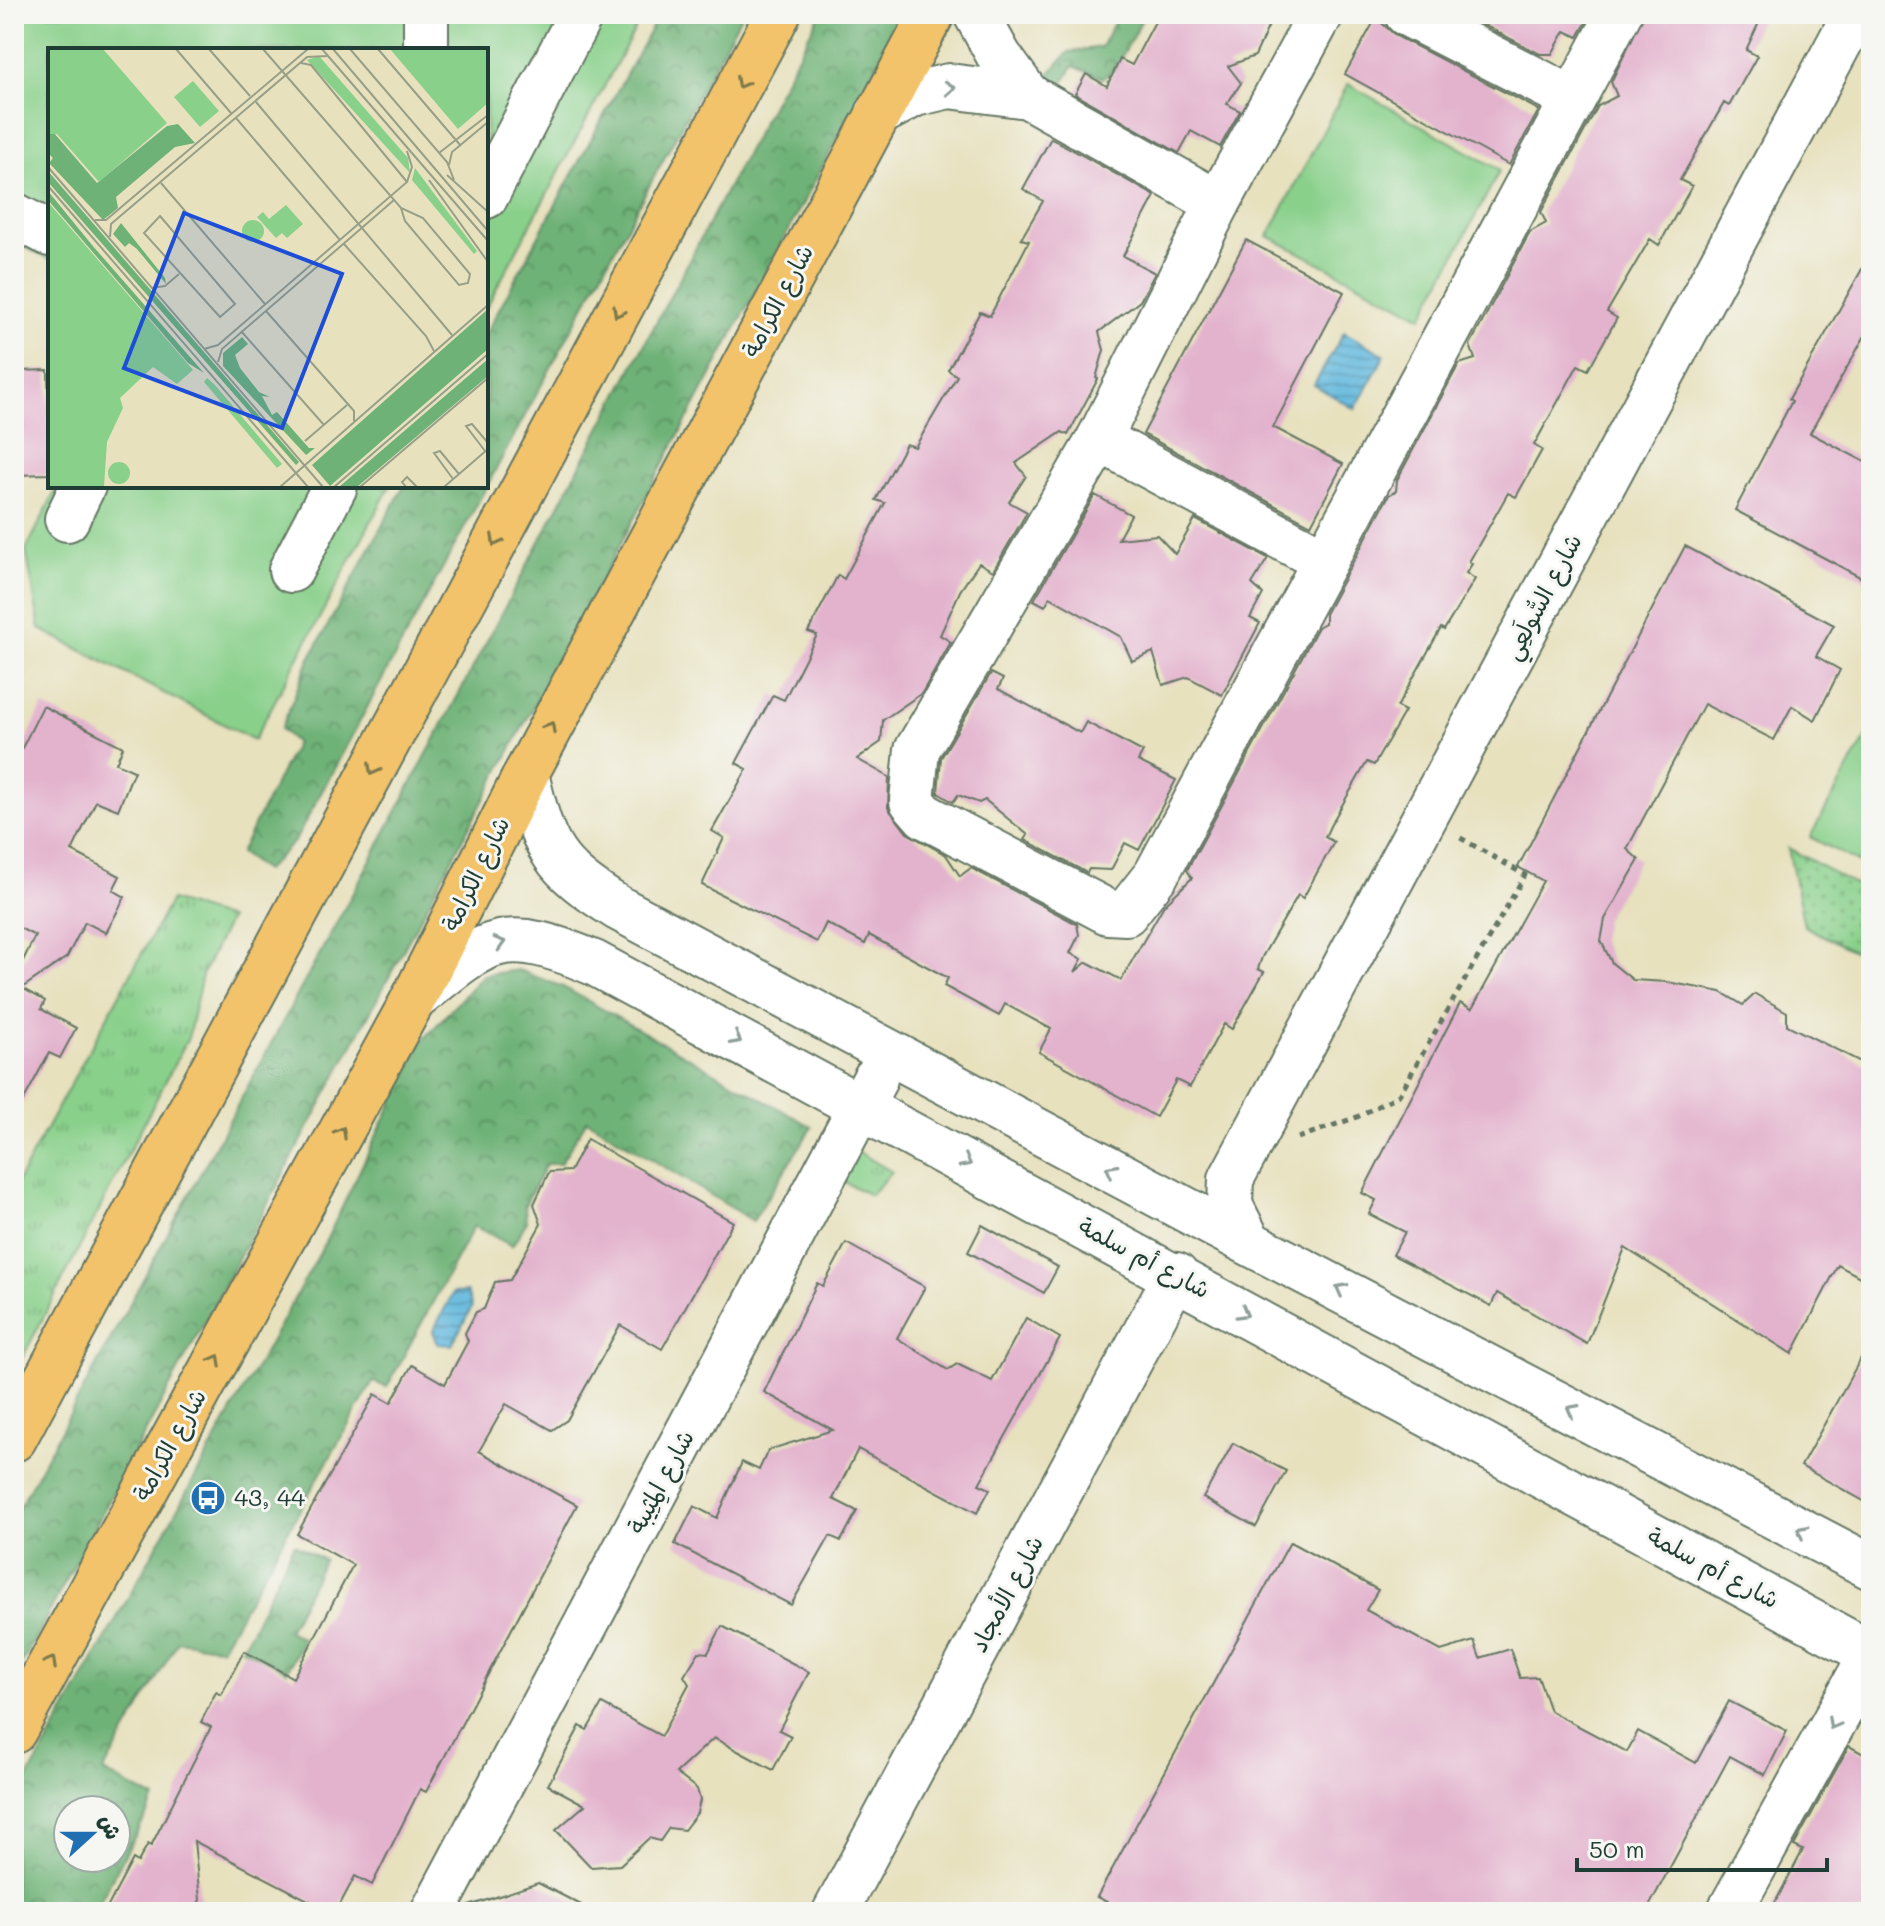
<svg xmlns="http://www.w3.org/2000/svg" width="1885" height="1926" font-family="Mali,'Playpen Sans Arabic',sans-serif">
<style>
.grass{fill:url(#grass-tufts);stroke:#548660;stroke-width:2}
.forest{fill:url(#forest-crowns);stroke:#467856;stroke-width:2;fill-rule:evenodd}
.park{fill:url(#park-dots);stroke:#548660;stroke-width:2}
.garden{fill:#89d08b;stroke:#548660;stroke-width:2}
.water{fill:url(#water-rules);stroke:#407a89;stroke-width:2}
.building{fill:#e3b2cd}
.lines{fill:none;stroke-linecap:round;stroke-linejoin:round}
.minor-casing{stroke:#657664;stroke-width:48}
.major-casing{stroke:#657664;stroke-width:48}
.path{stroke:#657664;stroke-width:5;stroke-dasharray:6 6;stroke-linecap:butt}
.minor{stroke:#fff;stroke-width:44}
.major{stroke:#f2c36a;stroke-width:44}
.oneway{stroke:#7e794c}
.oneway2{stroke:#8f9e9a}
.labels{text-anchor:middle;stroke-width:6;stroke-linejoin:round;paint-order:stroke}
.street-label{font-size:24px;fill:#1f3d34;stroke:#f6f6f2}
.poi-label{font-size:24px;fill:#1f3d34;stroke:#f6f6f2;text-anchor:start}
.inset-road{fill:none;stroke:#979f87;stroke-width:2}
.view{fill:#1d4ed8;fill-opacity:0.15;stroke:#1d4ed8;stroke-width:4}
.inset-edge{fill:none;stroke:#1f3d34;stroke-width:4}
</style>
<defs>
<pattern id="grass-tufts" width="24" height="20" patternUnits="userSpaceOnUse" patternTransform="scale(2)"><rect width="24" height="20" fill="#89d08b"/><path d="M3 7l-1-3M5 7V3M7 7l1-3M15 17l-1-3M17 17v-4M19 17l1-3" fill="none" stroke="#6faa72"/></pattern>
<pattern id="forest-crowns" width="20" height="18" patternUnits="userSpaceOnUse" patternTransform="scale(2)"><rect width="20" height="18" fill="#6eb277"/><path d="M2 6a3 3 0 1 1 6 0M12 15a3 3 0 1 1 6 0" fill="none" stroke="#5a9262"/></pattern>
<pattern id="park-dots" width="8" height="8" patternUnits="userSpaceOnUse" patternTransform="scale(2)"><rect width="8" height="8" fill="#89d08b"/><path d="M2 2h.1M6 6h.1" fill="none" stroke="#6faa72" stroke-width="1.8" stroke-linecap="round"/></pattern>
<pattern id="water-rules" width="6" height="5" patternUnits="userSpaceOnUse" patternTransform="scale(2)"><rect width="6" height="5" fill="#61b8de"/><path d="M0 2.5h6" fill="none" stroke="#4f97b5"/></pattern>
</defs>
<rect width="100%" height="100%" fill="#f6f6f2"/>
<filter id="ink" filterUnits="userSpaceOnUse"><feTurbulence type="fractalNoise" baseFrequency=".0125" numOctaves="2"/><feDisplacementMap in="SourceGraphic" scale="16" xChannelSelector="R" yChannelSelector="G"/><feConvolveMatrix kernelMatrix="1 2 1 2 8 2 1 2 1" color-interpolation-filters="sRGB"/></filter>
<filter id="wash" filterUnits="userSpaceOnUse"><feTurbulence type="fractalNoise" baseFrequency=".006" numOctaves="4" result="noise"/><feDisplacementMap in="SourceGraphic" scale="32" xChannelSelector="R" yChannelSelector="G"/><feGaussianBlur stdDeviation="1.8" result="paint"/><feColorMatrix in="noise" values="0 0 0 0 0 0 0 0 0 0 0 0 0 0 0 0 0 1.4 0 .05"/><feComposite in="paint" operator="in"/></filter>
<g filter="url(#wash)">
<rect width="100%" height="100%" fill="#e7e1be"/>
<g class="grass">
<polygon points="171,900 229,919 202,975 188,1038 14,1374 14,1188"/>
<polygon points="857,1151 892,1172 870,1195 846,1183 840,1172"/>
</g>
<g class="forest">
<polygon points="659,14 742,14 295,841 265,871 240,853 296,743 281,729 309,660 404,486 486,486 486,333"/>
<polygon points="820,14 904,14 14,1678 14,1517 369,863"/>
<polygon points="1119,14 1145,14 1116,67 1103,78 1073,66 1054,98 1049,74 1069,52 1101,47"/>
<path d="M518,970L563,987L812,1127L753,1221L587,1120L560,1164H546L525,1205L526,1223L512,1246L474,1226L387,1387L373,1382L221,1648L178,1641L103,1772L155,1799L94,1912H14V1803L322,1249L422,1041L483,975ZM116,1810V1858H68V1810Z"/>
<polygon points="294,1544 324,1560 288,1631 303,1639 287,1671 242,1648"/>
</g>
<polygon class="park" points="1788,848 1871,893 1871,960 1804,926"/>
<g class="garden">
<polygon points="14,14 643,14 486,308 486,50 50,50 50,260 14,242"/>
<polygon points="1348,84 1500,170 1422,317 1268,236"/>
<polygon points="58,486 390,486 254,740 40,629 26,550"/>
<polygon points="1871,729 1871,869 1810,837"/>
</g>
<g class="water">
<polygon points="1344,332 1385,355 1355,409 1314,385"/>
<polygon points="467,1292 472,1307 452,1345 438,1344 433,1331 453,1293"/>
</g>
<g id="blocks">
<g class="building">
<polygon points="1159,14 1274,14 1255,56 1228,66 1241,83 1227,104 1240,111 1220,147 1191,131 1179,153 1075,94 1086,74 1107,86 1120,59 1132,65"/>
<polygon points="1475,14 1591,14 1578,37 1565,31 1552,54 1540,54 1472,19"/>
<polygon points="1644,14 1763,14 1746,50 1757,56 1729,106 1724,103 1680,180 1692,186 1659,245 1650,239 1607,312 1617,318 1588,370 1578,365 1534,445 1542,450 1516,497 1508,493 1469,562 1472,564 1466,573 1475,579 1444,630 1441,628 1397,707 1405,711 1374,765 1367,762 1330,826 1325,837 1334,842 1303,898 1298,895 1262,957 1258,969 1264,972 1232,1029 1224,1024 1190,1087 1176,1080 1156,1117 1039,1052 1051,1029 1005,1004 999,1016 944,986 948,978 869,935 865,944 826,923 817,942 702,885 724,838 712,831 747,769 736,763 773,695 784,700 817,635 808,632 838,575 844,579 885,503 876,500 906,444 915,447 957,376 948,370 980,312 990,316 1029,241 1021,239 1043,201 1023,189 1051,138 1155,196 1123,256 1155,273 1140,301 1099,332 1104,350 1096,378 1098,379 1068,435 1062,432 1016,463 1026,476 1009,502 1027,512 993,571 979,563 960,591 940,635 951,642 922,693 883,720 881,742 857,759 889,777 888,808 907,833 946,855 960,876 971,868 1077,924 1079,935 1070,953 1082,959 1075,972 1087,962 1121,980 1164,905 1192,878 1187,870 1318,627 1325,623 1325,614 1389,495 1396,491 1397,480 1459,364 1475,359 1470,345 1530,232 1546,223 1541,212 1598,106 1617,96 1611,82"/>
<polygon points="1376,18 1396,36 1539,110 1509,165 1345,74"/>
<polygon points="1246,240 1344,292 1273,427 1343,464 1311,525 1143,434"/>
<polygon points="1871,253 1871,325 1810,433 1871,465 1871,583 1735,510 1792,401 1789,399"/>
<polygon points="48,370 50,474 14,475 14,388 19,371"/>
<polygon points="1095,495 1131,515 1118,539 1157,535 1175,554 1195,519 1268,558 1252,584 1263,594 1250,618 1260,623 1222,695 1188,677 1163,685 1153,652 1132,661 1121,637 1050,597 1045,606 1034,600"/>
<polygon points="1685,546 1834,625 1816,656 1840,670 1815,720 1792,706 1774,740 1704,704 1627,849 1639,860 1605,919 1601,941 1612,963 1633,980 1667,982 1721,992 1743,1005 1755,994 1787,1012 1787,1025 1871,1067 1871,1283 1838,1265 1792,1354 1625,1248 1587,1344 1497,1293 1491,1306 1393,1255 1405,1232 1369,1214 1376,1200 1362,1193 1460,1003 1472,1009 1543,881 1518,867"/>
<polygon points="991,673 1003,679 998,689 1080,733 1086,722 1143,752 1138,761 1176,780 1139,850 1125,843 1111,870 1089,869 1087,873 1025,840 1028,835 985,800 979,803 958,795 953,802 938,793 941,758"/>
<polygon points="43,706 123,747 116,763 134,771 118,810 96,801 72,851 120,876 113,890 125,897 106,933 85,922 67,957 22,988 45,1001 41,1009 76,1028 60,1058 49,1053 14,1118 14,979 35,936 14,925 14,764"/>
<polygon points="587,1139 733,1222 662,1349 620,1325 567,1420 552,1430 506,1404 479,1451 577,1505 426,1792 420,1789 372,1885 355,1876 336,1912 331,1912 194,1841 200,1900 193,1912 105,1912 133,1859 138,1862 148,1844 151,1846 211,1727 201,1722 216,1692 221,1695 244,1651 293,1678 353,1565 297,1534 375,1394 391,1403 412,1365 445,1384 468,1341 465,1333 476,1312 484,1309 495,1282 510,1280 541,1224 534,1204 549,1172 570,1171"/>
<polygon points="982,1225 1058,1267 1044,1293 968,1252"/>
<polygon points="846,1243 925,1287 897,1338 948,1370 957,1364 992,1381 1026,1318 1060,1338 979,1484 990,1489 977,1513 858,1449 833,1499 857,1511 841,1541 830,1536 791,1605 675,1544 694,1506 717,1518 742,1462 759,1470 768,1450 833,1430 764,1392 817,1283 823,1286"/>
<polygon points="1871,1340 1871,1505 1801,1466"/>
<polygon points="1233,1443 1286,1471 1256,1527 1203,1498"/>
<polygon points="1290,1542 1378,1590 1366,1610 1441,1651 1474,1641 1480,1658 1510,1649 1520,1678 1538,1677 1550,1711 1627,1752 1638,1731 1696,1763 1729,1701 1787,1731 1765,1775 1730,1756 1646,1912 1126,1912 1097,1897"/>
<polygon points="722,1626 809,1672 779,1730 791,1736 773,1770 714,1738 676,1773 697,1789 700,1800 697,1813 684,1830 669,1828 660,1841 649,1838 620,1865 591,1867 556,1830 585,1805 548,1785 580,1726 587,1730 602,1704 661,1736 689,1684 684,1676 699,1652 708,1653"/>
<polygon points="1849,1746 1871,1758 1871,1912 1770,1912 1803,1850 1794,1846"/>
<polygon points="538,1883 595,1912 467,1912 466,1907"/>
</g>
</g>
</g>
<g filter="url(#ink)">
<use href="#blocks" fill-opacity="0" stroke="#657664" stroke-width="2"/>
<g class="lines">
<defs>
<g id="minor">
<polyline points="976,14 999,56 1028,96"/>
<polyline points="1321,14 1218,203 1099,439 917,750 912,801 925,816 1108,912 1126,913 1156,875 1619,14"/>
<polyline points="1407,14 1573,99"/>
<polyline points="426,50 426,14"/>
<polyline points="878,114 915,94 949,86 1028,96 1218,203"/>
<polyline points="486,196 581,14"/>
<polyline points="14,215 50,234"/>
<polyline points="1099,439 1325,561"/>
<polyline points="67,519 83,486"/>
<polyline points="291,570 335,486"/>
<path d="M526,774C544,849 551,866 618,908L1211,1223L1871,1567"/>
<path d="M413,1000C486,940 500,923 594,963L1871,1654"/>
<polyline points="1248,1241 1230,1205 1231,1179 1855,14"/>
<polyline points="433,1912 875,1079"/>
<polyline points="835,1912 1176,1275"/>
<polyline points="1729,1912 1871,1655"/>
</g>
<g id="major">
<polyline points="14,1439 778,14"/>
<polyline points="14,1731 413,1000 526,774 932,14"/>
</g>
</defs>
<use href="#minor" class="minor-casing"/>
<use href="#major" class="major-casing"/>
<polyline class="path" points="1298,1138 1357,1117 1399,1095 1525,875 1457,836"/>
<use href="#minor" class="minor"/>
<use href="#major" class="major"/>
</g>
<defs><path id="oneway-chevron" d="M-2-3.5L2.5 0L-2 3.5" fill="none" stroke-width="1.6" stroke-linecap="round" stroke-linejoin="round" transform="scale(2)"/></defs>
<g class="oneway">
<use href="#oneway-chevron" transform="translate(741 83) rotate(118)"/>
<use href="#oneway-chevron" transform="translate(618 312) rotate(118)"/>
<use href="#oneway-chevron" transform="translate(496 541) rotate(118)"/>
<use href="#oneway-chevron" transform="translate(550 727) rotate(-62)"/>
<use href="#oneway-chevron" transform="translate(373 770) rotate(118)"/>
<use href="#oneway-chevron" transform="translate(341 1132) rotate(-61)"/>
<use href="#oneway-chevron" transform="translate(216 1360) rotate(-61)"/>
<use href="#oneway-chevron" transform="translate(51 1662) rotate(-61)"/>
</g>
<g class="oneway2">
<use href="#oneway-chevron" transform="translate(950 88) rotate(-4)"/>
<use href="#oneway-chevron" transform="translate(500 943) rotate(-17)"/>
<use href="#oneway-chevron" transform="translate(736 1039) rotate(28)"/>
<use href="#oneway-chevron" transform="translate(966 1162) rotate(28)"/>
<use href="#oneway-chevron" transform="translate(1111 1170) rotate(-152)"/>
<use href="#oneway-chevron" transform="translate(1341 1289) rotate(-152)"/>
<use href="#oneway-chevron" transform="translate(1243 1313) rotate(29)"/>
<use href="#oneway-chevron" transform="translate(1572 1410) rotate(-152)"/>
<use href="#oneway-chevron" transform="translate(1802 1531) rotate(-152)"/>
<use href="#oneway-chevron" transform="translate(1833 1724) rotate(119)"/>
</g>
</g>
<defs>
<symbol id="bus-disc" viewBox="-11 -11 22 22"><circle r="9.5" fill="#1f6fb2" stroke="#f6f6f2"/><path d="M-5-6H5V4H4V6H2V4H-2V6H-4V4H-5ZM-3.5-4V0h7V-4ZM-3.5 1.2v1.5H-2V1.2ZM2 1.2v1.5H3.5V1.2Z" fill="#fff"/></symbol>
</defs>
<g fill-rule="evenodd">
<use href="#bus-disc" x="188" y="1478" width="40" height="40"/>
</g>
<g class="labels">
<g class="street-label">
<text transform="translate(778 301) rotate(-62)" y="8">شارع الكرامة</text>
<text transform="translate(1543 597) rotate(-62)" y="8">شارع السُّولَعِي</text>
<text transform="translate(476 874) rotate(-64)" y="8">شارع الكرامة</text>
<text transform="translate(1144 1258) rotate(28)" y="8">شارع أم سلمة</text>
<text transform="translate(170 1445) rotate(-61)" y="8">شارع الكرامة</text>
<text transform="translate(661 1482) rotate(-62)" y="8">شارع المِثِيبة</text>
<text transform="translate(1713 1568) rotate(28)" y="8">شارع أم سلمة</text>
<text transform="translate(1007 1594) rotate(-62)" y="8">شارع الأمجاد</text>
</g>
<g class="poi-label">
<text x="234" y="1506">43, 44</text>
</g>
</g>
<g transform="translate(48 48)">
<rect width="440" height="440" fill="#e7e1be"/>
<path d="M271,8L360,110L362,125L259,12ZM367,120L429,203L426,206L364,132ZM159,330L167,337L234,416L229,420L156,334Z" fill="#89d08b"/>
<path d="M130,76L147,95L127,99L68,149L70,160L55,172L1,115L5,110L0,105V78L49,135L119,78ZM0,123L251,414L248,417L0,134ZM0,143L44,197L156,325L140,315L0,152ZM73,175L117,230L118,236L89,201L81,195L77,199L65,186ZM440,261V301L282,438L264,417ZM194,289L200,296L187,307L192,320L211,344L222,349L214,348L224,367L229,364L261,400H267L258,407L175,318V305ZM440,311V328L309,439H291Z" fill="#6eb277"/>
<path d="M0,1H55L119,75L51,134L9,86H0Z" fill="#89d08b"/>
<path d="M342,1H440V55L410,81ZM145,33L171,63L152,79L126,49ZM0,154L145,322L129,336L105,319L72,350L75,360L59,394L56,439H0ZM238,157L255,176L239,190L234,185L228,190L209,169L215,164L221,171ZM194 183a11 11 0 1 1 22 0a11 11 0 1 1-22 0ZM60 425a11 11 0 1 1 22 0a11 11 0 1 1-22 0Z" fill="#89d08b"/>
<path class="inset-road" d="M128,1L183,65M161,1L202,48M215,1L353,160L375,170L422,226L420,235L411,237L357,173L353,160M274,1L440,193M285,1L440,183M302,1L399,114L406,132M330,1L413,98M208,54L404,287M188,70L292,192M359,103L364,119L359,134M391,105L440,67M401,117L404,104L440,74M0,119L275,439M399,127L440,164M381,132L440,214M113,135L217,256M0,138L260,439M112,168L187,256L172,269L96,185ZM47,172H58L260,1M62,189L63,176L259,9L279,8M296,196L378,288L386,303M103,240L117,238L131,226M218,263L306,363V373M193,283L276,377M156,301L170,297L359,134L263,17L253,15M170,314L174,301L346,152M257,393L299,357M437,403L418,378L424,376L440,395M405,431L386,405L392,403L411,426M232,439L440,257M286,439L440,306M312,439L440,330M358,439L354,434L359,429L369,439M396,439L440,401"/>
<path class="view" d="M136,165L294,226L234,380L76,320Z"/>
<rect width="440" height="440" class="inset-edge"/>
</g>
<rect width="1885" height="1926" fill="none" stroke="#f6f6f2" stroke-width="48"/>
<g transform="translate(92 1834) rotate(69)"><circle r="38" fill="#f6f6f2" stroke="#a0aca6" stroke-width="2"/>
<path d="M0-6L14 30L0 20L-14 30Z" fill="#1f6fb2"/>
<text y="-12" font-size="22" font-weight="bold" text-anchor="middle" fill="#1f3d34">ش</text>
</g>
<path d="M1577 1858v12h250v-12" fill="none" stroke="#1f3d34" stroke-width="4"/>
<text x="1589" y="1858" font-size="24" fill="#1f3d34" stroke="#f6f6f2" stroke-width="6" paint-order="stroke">50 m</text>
</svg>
